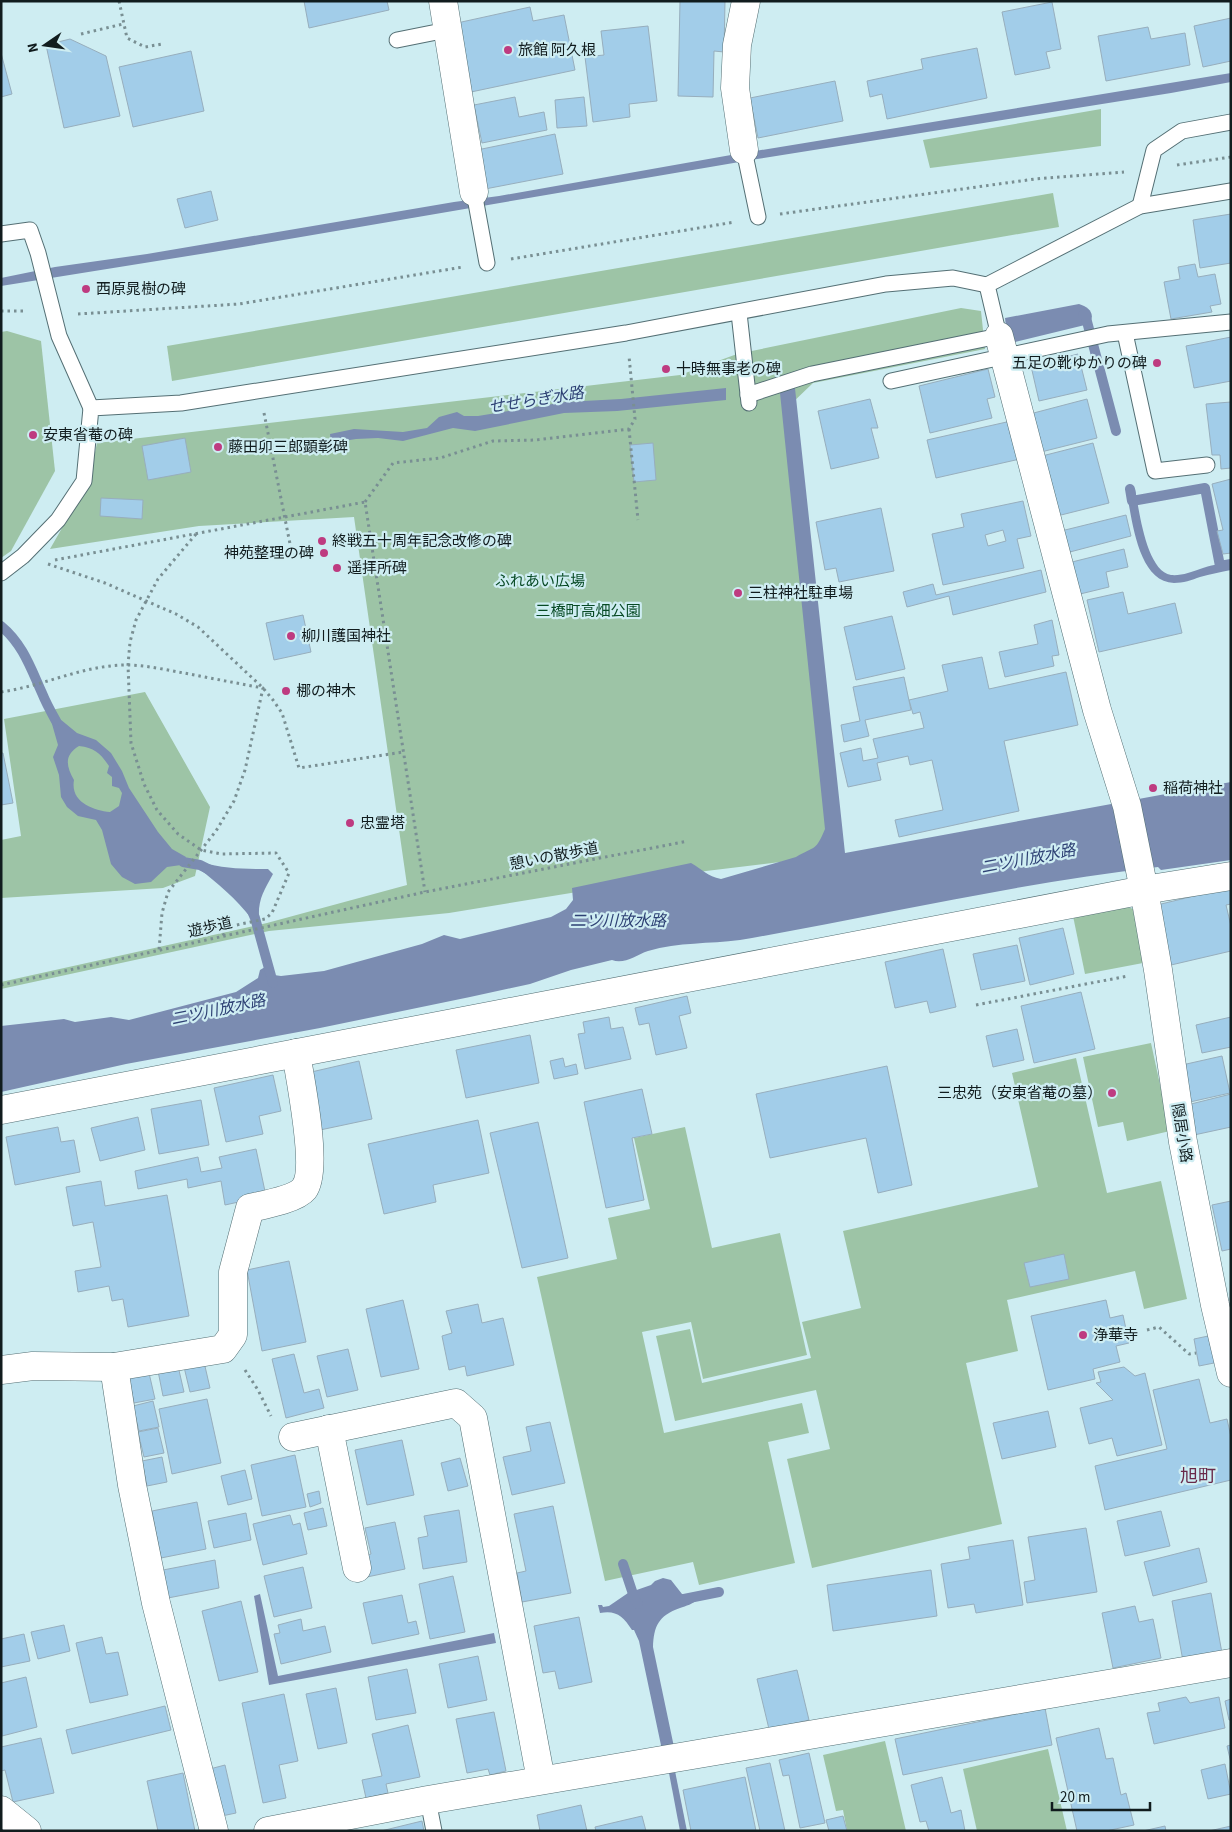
<svg xmlns="http://www.w3.org/2000/svg" width="1232" height="1832" font-family="'Source Sans 3','Noto Sans JP',sans-serif">
<style>
.green{fill:#9dc4a6}
.water{fill:#7b8cb1;fill-rule:evenodd}
.lines{fill:none;stroke-linecap:round;stroke-linejoin:round}
.stream{stroke:#7b8cb1;stroke-width:10}
.building{fill:#a2cde9;stroke:#97aebd;fill-rule:evenodd}
.service-casing{stroke:#546f74;stroke-width:17}
.minor-casing{stroke:#546f74;stroke-width:29}
.path{stroke:#798f93;stroke-width:3;stroke-dasharray:2.5 4;stroke-linecap:butt}
.service{stroke:#fff;stroke-width:15}
.minor{stroke:#fff;stroke-width:28}
.poi-dot{fill:#be3b80;stroke:#ceedf2;stroke-width:2}
.labels{text-anchor:middle;stroke-width:4.5;stroke-linejoin:round;paint-order:stroke}
.poi-label{font-size:15px;fill:#111c1e;stroke:#ceedf2;text-anchor:start}
.park-label{font-size:15px;fill:#074a24;stroke:#ceedf2}
.street-label{font-size:15px;fill:#111c1e;stroke:#ceedf2}
.water-label{font-size:16px;font-style:italic;fill:#2e4174;stroke:#ceedf2}
.quarter-label{font-size:18px;fill:#692949;stroke:#ceedf2}
</style>
<rect width="100%" height="100%" fill="#ceedf2"/>
<g class="green">
<polygon points="1101,109 1101,146 930,168 923,140"/>
<polygon points="1053,193 1059,227 172,381 167,346"/>
<polygon points="961,308 981,311 985,349 813,383 789,406 829,856 706,871 449,913 269,931 1,989 1,982 267,923 407,885 354,517 199,526 50,549 89,481 97,443 680,375 737,354"/>
<polygon points="7,331 41,341 55,471 11,551 1,558 1,332"/>
<polygon points="145,692 210,807 195,876 163,888 1,898 1,840 21,836 4,719"/>
<polygon points="1126,906 1133,909 1143,963 1085,974 1073,916"/>
<polygon points="1151,1043 1170,1131 1127,1141 1123,1122 1098,1127 1083,1057"/>
<polygon points="1076,1058 1107,1193 1161,1181 1187,1299 1144,1309 1135,1271 1007,1300 1018,1351 966,1363 1002,1524 812,1568 787,1459 830,1449 816,1390 675,1421 656,1336 690,1329 702,1383 811,1358 802,1322 861,1308 843,1231 1038,1187 1012,1073"/>
<polygon points="685,1127 712,1248 780,1233 807,1355 703,1379 691,1322 642,1332 664,1433 802,1403 809,1433 768,1442 795,1563 699,1585 693,1562 605,1581 537,1277 617,1259 608,1218 650,1209 634,1138"/>
<polygon points="885,1741 906,1831 847,1831 843,1810 836,1811 823,1755"/>
<polygon points="1048,1749 1067,1831 977,1831 963,1769"/>
</g>
<g class="water">
<polygon points="1231,73 1231,82 1171,93 757,159 213,252 1,286 1,278 55,267 147,254 454,202 499,196 731,155"/>
<path d="M1079,304C1089,307 1096,314 1089,324L1015,342L1007,336L1005,318Z"/>
<path d="M794,379L845,853L1231,782V860L1161,870L1158,867C1018,883 879,916 740,940C709,944 679,942 648,951C636,955 624,965 612,960L571,970L530,984L470,997L320,1028L126,1064L1,1092V1026L64,1019L75,1022L111,1017L129,1020L236,992L258,978L260,970L265,967L274,975L281,976L324,971L422,944L444,935L460,939L551,917L566,909L573,900L572,888L691,863C703,870 707,876 721,879L796,857C815,846 816,851 825,829L780,393L764,397Z"/>
<polygon points="726,388 726,400 617,411 564,413 475,431 453,428 403,441 378,438 356,439 331,443 330,434 354,429 403,432 427,428 439,417 457,412 464,416 478,416 565,402 621,399"/>
<path d="M1126,489H1135C1139,509 1146,571 1171,575C1181,576 1192,572 1200,569C1210,565 1221,564 1231,562V570C1221,572 1210,574 1200,577C1192,580 1183,583 1174,583C1137,582 1132,517 1126,489Z"/>
<path d="M60,719L77,733L96,740L111,753L122,771L129,788L158,832L172,849L186,857L181,865L167,867L151,882L135,884L122,877L111,864L102,830L96,820L78,816L67,807L61,797L59,775L53,757L58,745L52,724ZM79,746C95,748 100,753 109,766L107,773L112,777V786L119,788L122,793L119,806L110,812C93,810 70,802 74,780C66,766 64,755 79,746Z"/>
<path d="M201,862C224,869 244,869 268,869L273,874C264,891 258,899 259,918H251C236,899 218,883 199,869Z"/>
<path d="M663,1578L671,1580L682,1594L693,1595L698,1599C693,1604 686,1606 680,1608C658,1616 654,1626 653,1647L674,1747L662,1750L639,1641L634,1630H632C623,1616 616,1610 600,1613L598,1605H602L603,1607L609,1606L628,1593L651,1585L655,1581Z"/>
<polygon points="260,1594 278,1676 494,1633 496,1643 269,1685 254,1596"/>
<polygon points="675,1771 687,1831 680,1831 669,1773"/>
</g>
<g class="lines">
<g class="stream">
<polyline points="1083,315 1085,314 1116,431"/>
<polyline points="1130,489 1132,501 1205,488 1220,566 1231,564"/>
<path d="M1,626C23,644 31,669 42,693C46,703 51,712 56,721"/>
<polyline points="183,862 200,865 210,870"/>
<polyline points="250,906 255,918 273,983"/>
<polyline points="623,1564 635,1600 638,1604"/>
<polyline points="684,1599 719,1592"/>
</g>
</g>
<g class="building">
<polygon points="304,1 387,1 389,10 309,28"/>
<polygon points="680,1 725,1 724,52 714,51 713,97 678,96"/>
<polygon points="1052,2 1061,49 1046,52 1050,68 1015,75 1002,12"/>
<polygon points="530,7 533,21 564,15 575,70 471,92 457,23"/>
<polygon points="1231,18 1231,61 1203,67 1194,26"/>
<polygon points="648,26 657,101 629,104 630,117 593,122 585,57 604,55 601,31"/>
<polygon points="1148,27 1151,39 1185,33 1190,65 1106,81 1098,36"/>
<polygon points="70,39 106,56 120,116 64,128 46,45"/>
<polygon points="977,48 987,98 887,119 882,94 870,97 867,81 923,69 921,59"/>
<polygon points="191,51 204,111 133,127 119,67"/>
<polygon points="1,53 12,94 1,97"/>
<polygon points="835,81 843,121 758,138 750,98"/>
<polygon points="515,97 519,117 544,112 547,130 482,143 474,105"/>
<polygon points="584,97 587,126 557,128 555,100"/>
<polygon points="555,134 563,174 485,189 477,150"/>
<polygon points="211,191 218,220 185,228 177,199"/>
<polygon points="1231,214 1231,263 1200,268 1193,220"/>
<polygon points="1195,264 1198,277 1215,274 1221,304 1210,306 1212,312 1171,319 1164,282 1180,279 1178,267"/>
<polygon points="1231,337 1231,381 1194,388 1186,346"/>
<polygon points="1078,354 1087,390 1039,401 1031,366"/>
<polygon points="988,369 995,397 987,399 992,418 930,433 919,386"/>
<polygon points="870,399 878,428 871,428 879,458 831,469 818,411"/>
<polygon points="1087,399 1097,438 1037,453 1026,415"/>
<polygon points="1231,402 1231,468 1221,469 1220,455 1212,455 1206,404"/>
<polygon points="1011,421 1020,459 936,478 927,440"/>
<polygon points="185,438 191,472 148,480 142,446"/>
<polygon points="653,443 656,480 634,482 630,445"/>
<polygon points="1093,443 1109,503 1057,516 1042,456"/>
<polygon points="1231,479 1231,553 1223,554 1217,531 1223,530 1212,484"/>
<polygon points="101,498 143,500 142,519 100,516"/>
<path d="M1023,501L1031,536L1017,539L1024,568L943,585L932,534L964,527L961,514ZM1003,530L1006,541L988,546L985,535Z"/>
<polygon points="881,508 894,571 839,582 836,568 825,570 816,522"/>
<polygon points="1126,515 1131,536 1066,553 1061,531"/>
<polygon points="1124,549 1128,567 1106,572 1109,587 1076,595 1068,563"/>
<polygon points="1041,570 1046,592 953,615 949,596 907,607 903,592 933,584 936,595"/>
<polygon points="1123,592 1128,614 1175,603 1182,633 1099,652 1087,600"/>
<polygon points="303,615 311,652 274,660 266,623"/>
<polygon points="892,616 905,669 856,680 844,627"/>
<polygon points="1052,620 1059,655 1052,656 1054,666 1005,677 999,652 1038,644 1034,625"/>
<polygon points="982,657 989,689 1066,672 1078,725 1004,741 1019,811 899,837 895,820 943,810 932,760 910,765 908,756 877,763 881,780 848,787 840,753 861,748 863,761 878,758 873,739 924,728 920,712 913,714 909,700 948,691 942,665"/>
<polygon points="904,677 911,710 865,720 869,736 844,742 841,725 860,721 853,687"/>
<polygon points="1,753 3,753 13,803 1,805"/>
<polygon points="1231,887 1231,904 1226,905 1231,926 1231,951 1171,965 1157,905"/>
<polygon points="1063,928 1074,974 1030,985 1019,938"/>
<polygon points="1017,945 1025,981 981,990 973,954"/>
<polygon points="943,949 956,1007 930,1013 927,1001 895,1008 885,962"/>
<polygon points="1081,992 1095,1049 1034,1063 1021,1006"/>
<polygon points="687,996 691,1013 679,1016 687,1048 656,1055 649,1023 639,1025 635,1008"/>
<polygon points="609,1017 611,1029 623,1027 631,1059 585,1069 578,1034 585,1033 583,1022"/>
<polygon points="1231,1017 1231,1047 1202,1053 1196,1025"/>
<polygon points="1017,1029 1024,1060 993,1067 986,1036"/>
<polygon points="530,1035 539,1083 466,1098 456,1050"/>
<polygon points="1222,1056 1230,1093 1190,1102 1182,1065"/>
<polygon points="563,1058 565,1067 576,1064 578,1074 554,1079 550,1061"/>
<polygon points="359,1061 372,1119 320,1130 307,1073"/>
<polygon points="887,1066 912,1185 878,1193 866,1138 770,1158 756,1094"/>
<polygon points="273,1075 281,1111 259,1116 263,1134 226,1142 214,1088"/>
<polygon points="642,1089 652,1134 632,1138 644,1200 606,1208 584,1102"/>
<polygon points="1231,1094 1231,1127 1194,1135 1187,1105"/>
<polygon points="201,1100 209,1145 159,1154 151,1109"/>
<polygon points="138,1117 145,1150 100,1161 91,1128"/>
<polygon points="478,1120 489,1173 433,1185 436,1202 384,1214 368,1144"/>
<polygon points="538,1122 568,1258 522,1268 490,1133"/>
<polygon points="58,1127 61,1142 74,1140 80,1172 15,1185 6,1137"/>
<polygon points="256,1149 266,1196 225,1205 221,1181 188,1188 187,1179 138,1189 135,1171 198,1157 201,1172 222,1168 219,1157"/>
<polygon points="101,1181 105,1206 167,1195 189,1316 128,1327 123,1299 112,1301 109,1286 78,1292 75,1271 101,1267 93,1222 73,1226 66,1187"/>
<polygon points="1231,1201 1231,1249 1222,1251 1212,1205"/>
<polygon points="1064,1254 1069,1279 1030,1287 1024,1263"/>
<polygon points="289,1261 306,1342 262,1351 247,1270"/>
<polygon points="403,1300 419,1369 381,1377 366,1309"/>
<polygon points="1106,1300 1110,1318 1123,1315 1129,1343 1116,1346 1120,1362 1093,1369 1095,1379 1048,1390 1031,1316"/>
<polygon points="478,1304 482,1323 503,1318 514,1365 467,1376 465,1366 449,1370 442,1336 452,1333 446,1311"/>
<polygon points="1213,1335 1219,1362 1199,1366 1194,1339"/>
<polygon points="348,1349 358,1390 327,1397 317,1356"/>
<polygon points="294,1354 304,1393 319,1389 324,1408 286,1418 272,1359"/>
<polygon points="204,1362 210,1388 190,1392 184,1367"/>
<polygon points="178,1366 184,1392 163,1396 158,1371"/>
<polygon points="1124,1367 1135,1376 1145,1373 1162,1445 1117,1456 1112,1438 1089,1444 1080,1408 1113,1400 1096,1383 1101,1382 1098,1372"/>
<polygon points="149,1373 155,1399 134,1403 129,1378"/>
<polygon points="1199,1379 1210,1423 1227,1419 1231,1437 1231,1480 1105,1510 1095,1466 1167,1449 1153,1390"/>
<polygon points="207,1399 221,1463 172,1474 159,1409"/>
<polygon points="153,1401 159,1427 139,1431 133,1406"/>
<polygon points="1048,1411 1056,1447 1002,1459 993,1423"/>
<polygon points="550,1422 565,1483 512,1495 503,1457 531,1451 526,1427"/>
<polygon points="158,1428 164,1453 144,1457 138,1432"/>
<polygon points="402,1440 414,1495 367,1505 355,1450"/>
<polygon points="295,1455 306,1507 262,1516 251,1465"/>
<polygon points="162,1457 167,1482 147,1486 142,1461"/>
<polygon points="460,1458 468,1486 448,1491 441,1463"/>
<polygon points="245,1470 252,1499 228,1505 221,1476"/>
<polygon points="319,1491 321,1503 310,1507 307,1494"/>
<polygon points="197,1502 206,1549 161,1558 152,1511"/>
<polygon points="553,1506 571,1593 522,1602 517,1573 526,1571 514,1514"/>
<polygon points="323,1508 327,1526 308,1530 304,1513"/>
<polygon points="459,1510 467,1562 423,1569 418,1538 428,1536 424,1516"/>
<polygon points="1161,1511 1170,1546 1125,1556 1117,1521"/>
<polygon points="246,1513 251,1540 214,1548 208,1521"/>
<polygon points="290,1515 293,1525 300,1523 307,1554 263,1565 253,1524"/>
<polygon points="395,1522 405,1569 367,1577 363,1556 371,1554 365,1528"/>
<polygon points="1086,1528 1097,1592 1027,1603 1024,1582 1035,1580 1028,1537"/>
<polygon points="1013,1540 1023,1605 976,1613 974,1604 948,1608 941,1564 970,1559 968,1547"/>
<polygon points="1199,1548 1207,1582 1153,1596 1144,1562"/>
<polygon points="215,1560 219,1588 168,1598 163,1570"/>
<polygon points="303,1567 312,1608 274,1617 264,1576"/>
<polygon points="931,1570 937,1616 833,1631 827,1585"/>
<polygon points="453,1576 465,1632 430,1639 419,1584"/>
<polygon points="1211,1593 1222,1653 1183,1661 1172,1601"/>
<polygon points="402,1595 408,1623 416,1621 419,1634 372,1644 363,1603"/>
<polygon points="241,1601 258,1672 219,1681 202,1611"/>
<polygon points="1135,1606 1139,1622 1153,1619 1161,1658 1113,1668 1102,1613"/>
<polygon points="579,1617 592,1682 559,1689 555,1671 543,1673 534,1626"/>
<polygon points="301,1619 303,1631 325,1626 331,1652 281,1664 274,1634 280,1633 278,1625"/>
<polygon points="64,1625 70,1651 38,1659 31,1632"/>
<polygon points="24,1634 30,1661 1,1667 1,1639"/>
<polygon points="102,1637 106,1654 118,1652 128,1695 90,1703 76,1643"/>
<polygon points="478,1656 487,1700 448,1708 439,1664"/>
<polygon points="407,1669 416,1713 376,1720 368,1677"/>
<polygon points="797,1670 809,1720 769,1729 757,1679"/>
<polygon points="26,1677 37,1727 2,1736 1,1683"/>
<polygon points="336,1688 347,1743 318,1749 306,1694"/>
<polygon points="284,1694 298,1761 279,1765 286,1798 263,1803 242,1703"/>
<polygon points="1186,1697 1190,1703 1219,1697 1225,1728 1154,1744 1147,1713 1160,1711 1158,1703"/>
<polygon points="1231,1699 1231,1720 1229,1720 1225,1701"/>
<polygon points="165,1706 171,1730 72,1754 66,1730"/>
<polygon points="1045,1708 1052,1745 903,1775 895,1739"/>
<polygon points="494,1712 506,1771 490,1775 488,1769 467,1773 456,1719"/>
<polygon points="408,1725 420,1777 386,1784 388,1793 366,1798 362,1780 382,1776 372,1734"/>
<polygon points="1099,1728 1106,1759 1113,1758 1121,1795 1126,1793 1134,1825 1106,1831 1077,1831 1056,1738"/>
<polygon points="41,1738 54,1793 13,1802 5,1770 1,1771 1,1747"/>
<polygon points="1231,1745 1231,1763 1227,1746"/>
<polygon points="809,1753 825,1823 800,1828 789,1775 783,1776 779,1760"/>
<polygon points="770,1763 785,1831 760,1831 746,1768"/>
<polygon points="1225,1764 1231,1794 1208,1799 1201,1770"/>
<polygon points="225,1765 236,1813 217,1817 206,1770"/>
<polygon points="183,1773 195,1831 158,1831 147,1781"/>
<polygon points="745,1777 756,1831 691,1831 683,1790"/>
<polygon points="942,1777 951,1813 961,1810 965,1831 929,1831 926,1821 920,1822 911,1785"/>
<polygon points="581,1805 587,1831 540,1831 537,1815"/>
<polygon points="642,1816 646,1831 596,1831 595,1827"/>
<polygon points="843,1816 847,1831 829,1831 826,1820"/>
<polygon points="422,1821 424,1831 381,1831"/>
<polygon points="1165,1826 1166,1831 1143,1831"/>
<polygon points="1231,1826 1231,1831 1209,1831"/>
</g>
<g class="lines">
<defs>
<g id="service">
<polyline points="397,40 447,30"/>
<polyline points="744,150 758,217"/>
<polyline points="474,192 487,263"/>
<polyline points="1140,206 1154,150 1182,131 1231,122"/>
<polyline points="1,234 30,230 38,253 59,336 91,408"/>
<polyline points="739,313 749,403"/>
<polyline points="1125,333 1155,471 1207,465"/>
<polyline points="891,381 1108,334 1231,322"/>
<polyline points="748,395 812,374 999,336 987,285 1140,206 1231,191"/>
<polyline points="1,573 23,556 58,520 84,481 91,408 181,403 626,333 886,284 953,278 987,285"/>
<polyline points="428,1800 434,1831"/>
</g>
<g id="minor">
<polyline points="443,1 474,192"/>
<polyline points="744,150 735,88 737,45 746,1"/>
<polyline points="999,336 1097,710 1127,806 1144,890 1158,970 1183,1142 1215,1305 1231,1373"/>
<polyline points="1,1110 1144,890 1231,876"/>
<polyline points="114,1367 132,1485 156,1603 214,1831"/>
<path d="M1,1370L33,1366L114,1367L223,1349L233,1335V1272L250,1208C263,1205 296,1199 304,1189C319,1170 300,1079 296,1053"/>
<polyline points="329,1429 357,1568"/>
<polyline points="293,1437 456,1403 473,1418 541,1780"/>
<polyline points="1,1810 27,1831"/>
<polyline points="268,1831 428,1800 1231,1663"/>
</g>
</defs>
<use href="#service" class="service-casing"/>
<use href="#minor" class="minor-casing"/>
<g class="path">
<polyline points="119,1 127,38 145,47 162,44"/>
<polyline points="81,34 123,24"/>
<polyline points="1177,165 1231,157"/>
<polyline points="780,214 1035,179 1124,172"/>
<polyline points="511,259 735,222"/>
<polyline points="1,311 27,311"/>
<polyline points="78,314 239,304 463,267"/>
<polyline points="264,413 293,559"/>
<polyline points="629,429 638,520"/>
<polyline points="365,502 393,463 440,458 493,441 536,440 629,429 635,419 629,356"/>
<polyline points="196,534 158,579 136,620 130,642 128,665 131,743 144,784 157,810 178,834 201,850 221,854 276,853 289,873 272,913 265,919 227,927 223,936"/>
<polyline points="55,560 365,502 425,892"/>
<polyline points="48,564 105,583 176,614 198,627 263,688 273,700 282,713 299,768 403,752"/>
<path d="M1,692C44,686 83,665 127,665C146,665 166,670 184,673C210,678 236,683 263,688L245,770L234,801L216,831L168,892L162,913L159,950"/>
<polyline points="1,985 425,892 688,841"/>
<polyline points="976,1005 1128,976"/>
<polyline points="1147,1330 1159,1327 1189,1354 1196,1353"/>
<polyline points="245,1370 258,1390 271,1416"/>
</g>
<use href="#service" class="service"/>
<use href="#minor" class="minor"/>
</g>
<g class="poi-dot">
<circle cx="508" cy="50" r="5"/>
<circle cx="86" cy="289" r="5"/>
<circle cx="1157" cy="363" r="5"/>
<circle cx="666" cy="369" r="5"/>
<circle cx="33" cy="435" r="5"/>
<circle cx="218" cy="447" r="5"/>
<circle cx="322" cy="541" r="5"/>
<circle cx="324" cy="553" r="5"/>
<circle cx="337" cy="568" r="5"/>
<circle cx="738" cy="593" r="5"/>
<circle cx="291" cy="636" r="5"/>
<circle cx="286" cy="691" r="5"/>
<circle cx="1153" cy="788" r="5"/>
<circle cx="350" cy="823" r="5"/>
<circle cx="1112" cy="1093" r="5"/>
<circle cx="1083" cy="1335" r="5"/>
</g>
<g class="labels">
<g class="poi-label">
<text x="518" y="55">旅館 阿久根</text>
<text x="96" y="294">西原晁樹の碑</text>
<text x="1147" y="368" text-anchor="end">五足の靴ゆかりの碑</text>
<text x="676" y="374">十時無事老の碑</text>
<text x="43" y="440">安東省菴の碑</text>
<text x="228" y="452">藤田卯三郎顕彰碑</text>
<text x="332" y="546">終戦五十周年記念改修の碑</text>
<text x="314" y="558" text-anchor="end">神苑整理の碑</text>
<text x="347" y="573">遥拝所碑</text>
<text x="748" y="598">三柱神社駐車場</text>
<text x="301" y="641">柳川護国神社</text>
<text x="296" y="696">梛の神木</text>
<text x="1163" y="793">稲荷神社</text>
<text x="360" y="828">忠霊塔</text>
<text x="1102" y="1098" text-anchor="end">三忠苑（安東省菴の墓）</text>
<text x="1093" y="1340">浄華寺</text>
</g>
<g class="park-label">
<text x="540" y="586">ふれあい広場</text>
<text x="588" y="616">三橋町高畑公園</text>
</g>
<g class="street-label">
<text transform="translate(554 856) rotate(-11)" y="5">憩いの散歩道</text>
<text transform="translate(210 927) rotate(-13)" y="5">遊歩道</text>
<text transform="translate(1182 1133) rotate(81)" y="5">隠居小路</text>
</g>
<g class="water-label">
<text transform="translate(536 399) rotate(-9)" y="6">せせらぎ水路</text>
<text transform="translate(1028 858) rotate(-11)" y="6">二ツ川放水路</text>
<text x="618" y="926">二ツ川放水路</text>
<text transform="translate(218 1009) rotate(-12)" y="6">二ツ川放水路</text>
</g>
<g class="quarter-label">
<text x="1198" y="1482">旭町</text>
</g>
</g>
<rect width="1232" height="1832" fill="none" stroke="#111c1e" stroke-width="5"/>
<g transform="translate(45 45) rotate(257)" stroke="#ceedf2" stroke-width="4" paint-order="stroke">
<path d="M0-4L9 19L0 12L-9 19Z" fill="#111c1e"/>
<text y="-8" font-size="14" font-weight="bold" text-anchor="middle" fill="#111c1e">N</text>
</g>
<path d="M1052 1802v8h98v-8" fill="none" stroke="#111c1e" stroke-width="2.5"/>
<text x="1060" y="1802" font-size="15" fill="#111c1e" stroke="#ceedf2" stroke-width="4" paint-order="stroke">20 m</text>
</svg>
